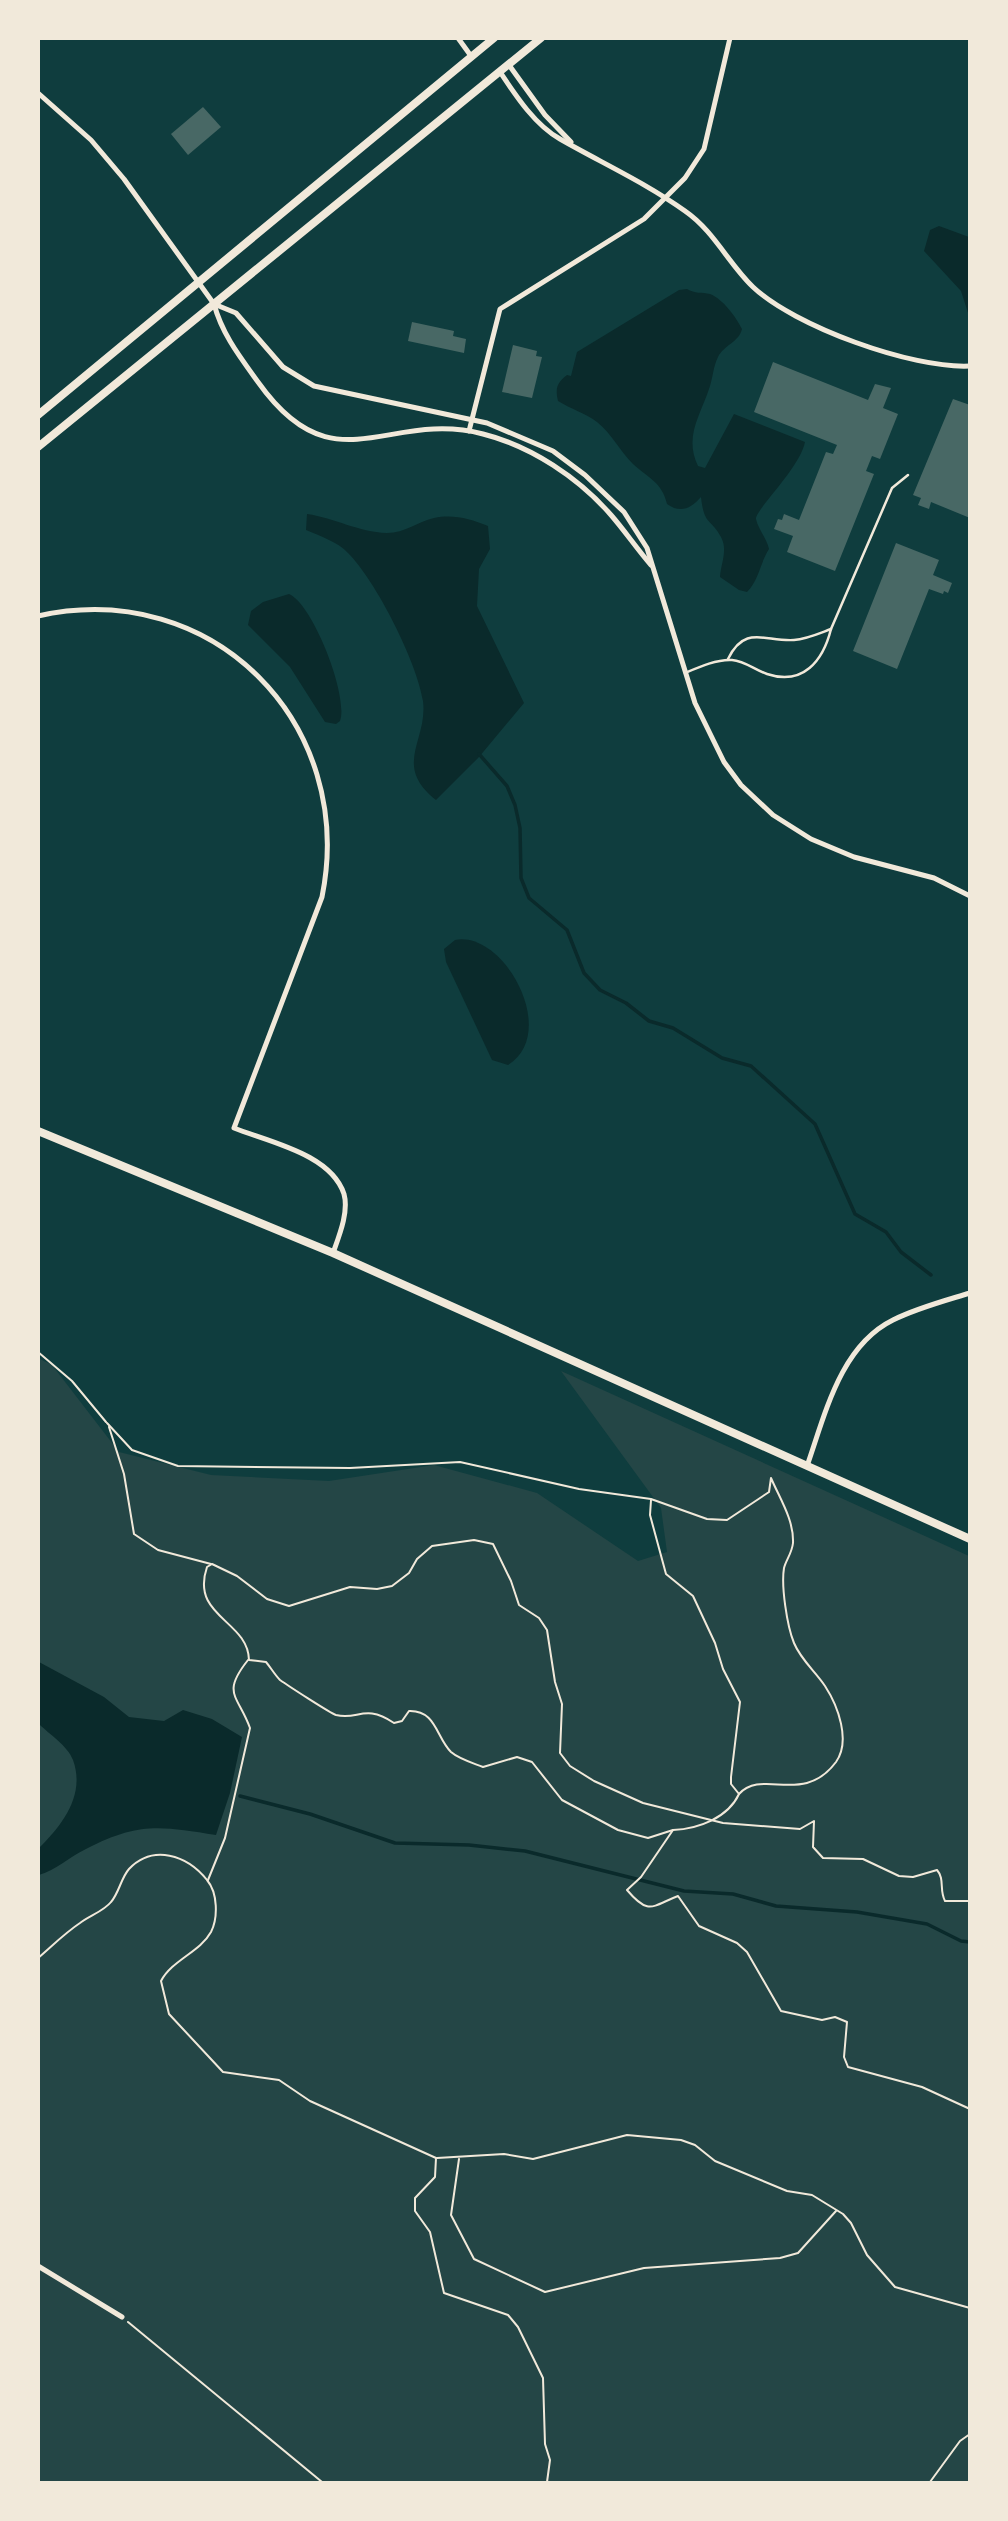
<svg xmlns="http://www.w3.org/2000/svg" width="1008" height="2521" font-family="'Source Serif 4',serif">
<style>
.green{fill:#244646}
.water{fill:#0a2a2b}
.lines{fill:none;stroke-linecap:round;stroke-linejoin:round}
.stream{stroke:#0a2a2b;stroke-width:3.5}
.building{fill:#486865}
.path{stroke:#f1e9da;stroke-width:2}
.service{stroke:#f1e9da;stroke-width:2.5}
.minor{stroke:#f1e9da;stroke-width:5}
.primary{stroke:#f1e9da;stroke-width:8}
</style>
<rect width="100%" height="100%" fill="#0f3d3e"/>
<polygon class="green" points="38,1358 52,1365 119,1452 211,1475 329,1481 434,1465 537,1493 638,1561 667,1552 661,1508 561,1371 969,1556 969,2482 39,2482"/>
<g class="water">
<polygon points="939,226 969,237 969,316 961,291 924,251 930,230"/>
<path d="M687,289C695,294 702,292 710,294C723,299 736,317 742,329C739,342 724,345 718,357C713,367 713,378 709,389C700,416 684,437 698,466L705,468L734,414L805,442C800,468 755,510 756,519C758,529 767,539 769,549C760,563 759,580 747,592L739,590L720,577C721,563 728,550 721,537C711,518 704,526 701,497C691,508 681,514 667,504C662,482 648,478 633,464C620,451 612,434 597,422C585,413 571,409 558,401C555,388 557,383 567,375L571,376L577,352L679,290Z"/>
<path d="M307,514C335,518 358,532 387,533C405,533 417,522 434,518C454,514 470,519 488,526L490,549L479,569L477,606L524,703L479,757L436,800C392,765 428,741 423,701C417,662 376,581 348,553C338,542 320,536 306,530Z"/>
<path d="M289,594C313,604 349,697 340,721L336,724L325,722L290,667L248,625L251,611L263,602Z"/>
<path d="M455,940C504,930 560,1033 508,1065L492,1060L446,962L444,949Z"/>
<path d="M39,1662L104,1697L129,1717L164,1721L183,1710L212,1719L242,1737L230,1793L216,1835C160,1826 138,1822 86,1849C69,1857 56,1870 39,1875V1848C61,1826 86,1796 73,1760C68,1746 49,1734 39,1724Z"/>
</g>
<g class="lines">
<g class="stream">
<polyline points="479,754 507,786 515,805 520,828 521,878 529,898 567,930 584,973 600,990 626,1003 649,1021 673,1028 722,1058 751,1066 815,1124 855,1214 886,1232 901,1252 931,1275"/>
<polyline points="240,1796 310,1814 395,1843 469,1845 525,1851 684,1891 733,1894 776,1906 857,1912 927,1924 961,1941 970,1942"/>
</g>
</g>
<g class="building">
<polygon points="203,107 221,127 188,155 171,134"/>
<polygon points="412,322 454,331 453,336 466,339 464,353 408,341"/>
<polygon points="513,345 537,351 536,356 542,357 532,398 502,392"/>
<polygon points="773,362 868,400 875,384 891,388 883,408 898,414 880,459 872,456 866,471 874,474 835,571 787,552 793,536 774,529 778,519 782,520 784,514 799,520 826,452 833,454 837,445 754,412"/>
<polygon points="953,399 970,405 970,518 931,502 929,509 918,505 921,498 913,495"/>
<polygon points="896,543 939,560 933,575 952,583 948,593 944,591 943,594 929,589 897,669 853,651"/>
</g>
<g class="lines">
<g class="path">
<polyline points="38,1352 72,1381 106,1422"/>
<path d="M107,1423L132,1450L178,1466L350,1468L460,1462L579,1489L651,1499L707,1519L727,1520L769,1492L771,1478C780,1499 794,1520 793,1543C792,1553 786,1560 784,1568C781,1586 787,1626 794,1643C801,1660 815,1671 825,1686C838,1706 851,1741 836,1762C803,1806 763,1768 739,1794"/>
<polyline points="109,1427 124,1474 134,1534 158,1550 211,1564"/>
<path d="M651,1500L650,1515L666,1574L693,1596L715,1643L723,1669L740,1702L731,1777V1784L739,1794C728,1818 698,1829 673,1830L641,1877L627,1890C649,1916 652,1906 678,1896L699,1926L737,1943L747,1952L781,2011L822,2020L835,2017L847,2022L844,2057L848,2067L922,2087L970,2109"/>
<path d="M673,1830L648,1838L618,1830L562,1800L532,1762L517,1757L483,1767C473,1763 459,1759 451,1752C436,1737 436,1710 409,1711L402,1721L394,1723C364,1703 358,1721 336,1715C330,1713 287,1685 280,1680C275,1675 271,1668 266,1662L249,1660C248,1620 190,1617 207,1567L212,1564L237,1576L267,1599L289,1606L350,1587L377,1589L392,1586L409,1573L417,1559L432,1546L474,1540L493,1544L511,1581L519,1605L539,1618L547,1630L555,1682L562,1704L560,1753L570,1766L594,1781L643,1803L723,1823L800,1829L814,1821L813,1847L823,1858L863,1859L899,1876L913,1877L937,1870C945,1879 939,1890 945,1901H970"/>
<path d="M208,1880L225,1838L250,1728C238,1695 221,1694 248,1660"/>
<path d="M38,1958C52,1946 65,1933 80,1923C89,1916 104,1911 111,1902C119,1893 121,1878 129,1869C153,1844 187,1855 207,1880C218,1893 218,1918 211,1932C200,1952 172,1960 161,1981L169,2014L223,2072L279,2080L310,2101L436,2158L435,2177L415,2198V2211L430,2232L444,2293L508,2315L518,2327L543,2378L545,2444L550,2460L547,2482"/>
<polyline points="437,2158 504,2154 533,2159 627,2135 681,2140 695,2145 715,2161 787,2191 812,2195 843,2214 851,2223 867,2255 895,2287 970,2308"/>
<polyline points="459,2159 451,2215 474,2259 545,2292 644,2268 780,2258 798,2253 836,2211"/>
<polyline points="128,2322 322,2482"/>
<polyline points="930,2482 960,2441 970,2434"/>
</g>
<g class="service">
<path d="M728,659C745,624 765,642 794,640C807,639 820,633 831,629"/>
<path d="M685,673C699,667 717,659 732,660C745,661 755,670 767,674C803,686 823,661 831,629L892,488L908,475"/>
</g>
<g class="minor">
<polyline points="458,38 471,56"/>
<polyline points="509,65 545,115 571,142"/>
<path d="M500,72C516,96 535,125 560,139C602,163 646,183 685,211C714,231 728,263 753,287C794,326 912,369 970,366"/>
<path d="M38,93L91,140L124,179L214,304C222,334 240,357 258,382C334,489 387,409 483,434C531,446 579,478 611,515C625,531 637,549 651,565"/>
<polyline points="214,304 236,313 283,367 314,386 487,423 553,451 585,475 624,512 647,548 695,703 724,762 741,785 773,815 811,839 854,857 934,878 970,896"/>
<polyline points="469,431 500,309 644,219 685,178 704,149 730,38"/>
<path d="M38,616C213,577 357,724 322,897L234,1128C269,1142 331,1154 344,1194C349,1212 339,1236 333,1253"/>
<path d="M807,1466C825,1415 840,1346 893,1320C917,1308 944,1301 970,1293"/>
<polyline points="38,2266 122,2317"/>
</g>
<g class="primary">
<polyline points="38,415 494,38"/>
<polyline points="38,447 541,38"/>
<polyline points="38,1131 333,1253 970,1539"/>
</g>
</g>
<rect width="1008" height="2521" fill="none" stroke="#f1e9da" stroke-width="80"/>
</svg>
